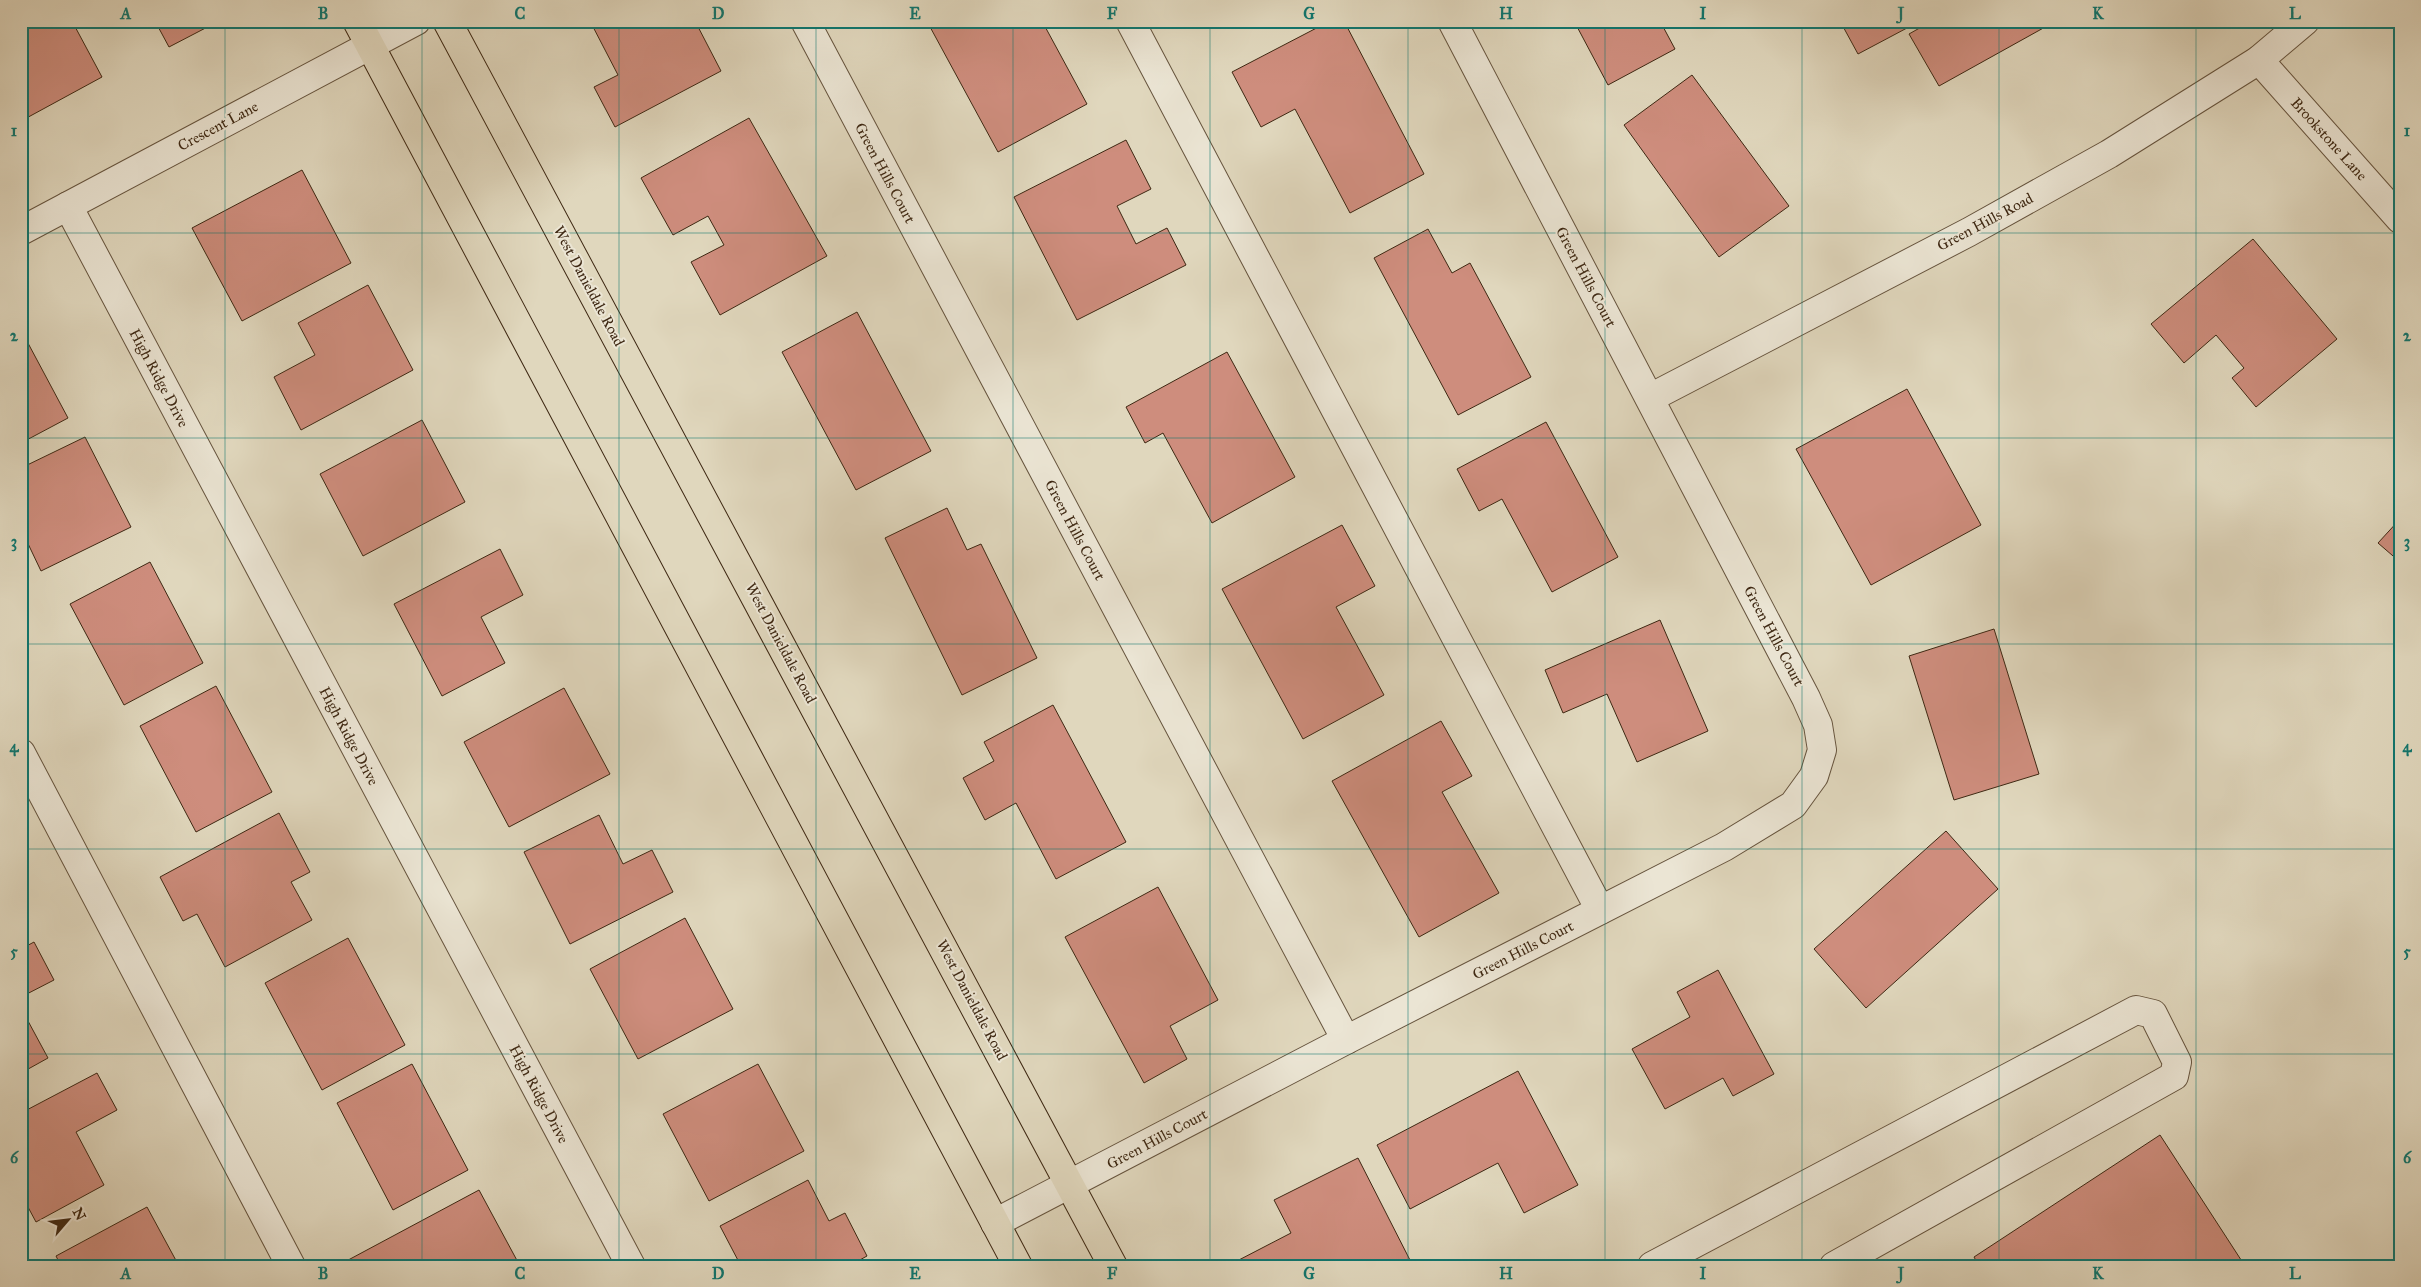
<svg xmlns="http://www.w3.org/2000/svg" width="2421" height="1287" font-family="'IM FELL Great Primer',serif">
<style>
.building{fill:#ce8d7d;stroke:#3e2813}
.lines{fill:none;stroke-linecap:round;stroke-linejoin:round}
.minor-casing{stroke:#66543e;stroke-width:30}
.major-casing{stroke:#3e2813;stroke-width:30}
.minor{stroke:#ebe5d4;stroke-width:28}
.major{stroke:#e0d7bd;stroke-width:28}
.grid{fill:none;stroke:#0f766e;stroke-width:1;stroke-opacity:0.55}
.labels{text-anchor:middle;stroke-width:4;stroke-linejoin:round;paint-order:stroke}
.street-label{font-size:15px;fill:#3e2813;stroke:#ebe5d4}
.neatline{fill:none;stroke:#0f766e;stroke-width:2}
.grid-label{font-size:16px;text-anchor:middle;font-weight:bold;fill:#0f766e}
</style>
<rect width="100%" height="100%" fill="#e0d7bd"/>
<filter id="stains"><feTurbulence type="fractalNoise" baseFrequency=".004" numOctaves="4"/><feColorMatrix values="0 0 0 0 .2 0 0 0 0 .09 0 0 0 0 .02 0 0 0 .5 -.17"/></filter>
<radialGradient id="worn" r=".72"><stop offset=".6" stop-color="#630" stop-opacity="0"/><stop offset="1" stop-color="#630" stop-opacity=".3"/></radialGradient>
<g class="building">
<polygon points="21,21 72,21 102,77 21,121"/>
<polygon points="155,21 219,21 169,47"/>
<polygon points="590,21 695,21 721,71 615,127 594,87 618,75"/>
<polygon points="936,21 1042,21 1087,104 998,152 929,25"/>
<polygon points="1330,21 1344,21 1424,174 1350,213 1295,109 1261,127 1232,72"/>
<polygon points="1574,21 1660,21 1675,49 1608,85"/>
<polygon points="1840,21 1903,21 1907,28 1858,54"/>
<polygon points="1932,21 2056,21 1939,86 1909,34"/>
<polygon points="1692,75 1789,206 1719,257 1624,125"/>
<polygon points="749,118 827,256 720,315 691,262 724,245 708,216 673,235 641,178"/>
<polygon points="1126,140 1151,189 1117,206 1136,244 1167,228 1186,265 1077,320 1014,197"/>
<polygon points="302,170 351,263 242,321 192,228"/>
<polygon points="1428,229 1452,273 1470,263 1531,377 1458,415 1374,258"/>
<polygon points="2253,239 2337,339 2256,407 2232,378 2244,368 2216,335 2184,363 2151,324"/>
<polygon points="368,285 413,370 301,430 274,377 315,355 298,323"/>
<polygon points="857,312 931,451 856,490 782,352"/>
<polygon points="21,330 68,418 21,443"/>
<polygon points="1227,352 1295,477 1212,523 1163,433 1145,443 1126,407"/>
<polygon points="1907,389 1981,525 1871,585 1796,449"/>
<polygon points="422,420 465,502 363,556 320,474"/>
<polygon points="1546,422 1618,557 1552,592 1502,499 1479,511 1457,469"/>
<polygon points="85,437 131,527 41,571 21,529 21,468"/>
<polygon points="947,508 967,550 981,544 1037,658 962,695 885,538"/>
<polygon points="2400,519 2400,562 2378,543"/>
<polygon points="1342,525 1375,586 1336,607 1384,695 1303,739 1222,589"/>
<polygon points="500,549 523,595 481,617 505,663 442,696 394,604"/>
<polygon points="150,562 203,663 124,705 70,604"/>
<polygon points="1660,620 1708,731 1637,762 1607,694 1563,713 1545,670"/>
<polygon points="1994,629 2039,774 1954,800 1909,656"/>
<polygon points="216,686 272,792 196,832 140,726"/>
<polygon points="564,688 610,774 509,827 464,742"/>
<polygon points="1053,705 1126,842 1056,879 1016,803 985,820 963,778 994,761 984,742"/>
<polygon points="1441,721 1472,776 1442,792 1499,893 1419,937 1332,781"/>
<polygon points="279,813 310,872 291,882 312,920 225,967 197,914 183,921 160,877"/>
<polygon points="599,815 623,864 652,850 673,892 570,944 524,852"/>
<polygon points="1946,831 1998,889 1866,1008 1814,949"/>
<polygon points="1158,887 1218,1000 1170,1026 1187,1059 1144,1083 1065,937"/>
<polygon points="685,918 733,1009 638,1059 590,969"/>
<polygon points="348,938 405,1045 322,1090 265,983"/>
<polygon points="34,942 54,980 21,997 21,949"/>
<polygon points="1718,970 1774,1074 1733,1096 1723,1078 1665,1109 1632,1049 1690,1017 1677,992"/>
<polygon points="21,1008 48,1058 21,1073"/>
<polygon points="412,1064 468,1170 393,1210 337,1103"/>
<polygon points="758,1064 804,1151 709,1201 663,1114"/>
<polygon points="1518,1071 1578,1185 1524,1213 1498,1163 1410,1209 1377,1145"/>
<polygon points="97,1073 117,1110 76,1132 104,1185 36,1222 21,1194 21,1113"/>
<polygon points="2160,1135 2245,1266 1979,1266 1974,1257"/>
<polygon points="1358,1158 1413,1266 1237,1266 1235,1262 1291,1233 1274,1200"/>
<polygon points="808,1180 829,1221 845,1213 867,1256 849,1266 741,1266 720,1226"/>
<polygon points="479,1190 520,1266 436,1266 435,1263 430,1266 337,1266"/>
<polygon points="147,1207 179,1266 61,1266 56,1256"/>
</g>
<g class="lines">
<defs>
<g id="minor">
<polyline points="805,21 1346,1040"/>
<polyline points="1130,21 1600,910"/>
<polyline points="2259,60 2400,219"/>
<polyline points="68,206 631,1266"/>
<polyline points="21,231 416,21"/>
<polyline points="1650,398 1969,232 2109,154 2259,60 2305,21"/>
<polyline points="21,753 291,1266"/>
<polyline points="995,1223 1346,1040 1724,847 1793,805 1814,776 1822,750 1818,725 1806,698 1452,21"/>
<polyline points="1652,1266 2136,1010 2153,1014 2177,1062 2174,1076 1834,1266"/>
</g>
<g id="major">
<polyline points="357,21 1018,1266"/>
<polyline points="447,21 1113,1266"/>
</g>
</defs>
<use href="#minor" class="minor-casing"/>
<use href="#major" class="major-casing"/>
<use href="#minor" class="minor"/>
<use href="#major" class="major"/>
</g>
<path class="grid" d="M225,21V1266M422,21V1266M619,21V1266M816,21V1266M1013,21V1266M1210,21V1266M1408,21V1266M1605,21V1266M1802,21V1266M1999,21V1266M2196,21V1266M21,233H2400M21,438H2400M21,644H2400M21,849H2400M21,1054H2400"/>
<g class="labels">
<g class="street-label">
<text transform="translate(218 126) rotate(-28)" y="5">Crescent Lane</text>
<text transform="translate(2329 139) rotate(48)" y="5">Brookstone Lane</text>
<text transform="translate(885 173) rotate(62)" y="5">Green Hills Court</text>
<text transform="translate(1985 222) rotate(-28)" y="5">Green Hills Road</text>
<text transform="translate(1586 277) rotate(62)" y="5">Green Hills Court</text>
<text transform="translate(589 286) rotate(62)" y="5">West Danieldale Road</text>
<text transform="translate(159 378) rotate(62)" y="5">High Ridge Drive</text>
<text transform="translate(1075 530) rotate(62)" y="5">Green Hills Court</text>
<text transform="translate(1774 636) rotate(62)" y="5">Green Hills Court</text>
<text transform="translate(781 643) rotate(62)" y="5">West Danieldale Road</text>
<text transform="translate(349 736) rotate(62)" y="5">High Ridge Drive</text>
<text transform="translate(1523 950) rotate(-27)" y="5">Green Hills Court</text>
<text transform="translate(972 1000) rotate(62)" y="5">West Danieldale Road</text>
<text transform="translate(539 1094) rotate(62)" y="5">High Ridge Drive</text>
<text transform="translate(1157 1139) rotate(-28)" y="5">Green Hills Court</text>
</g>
</g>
<rect width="2421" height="1287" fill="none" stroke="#e0d7bd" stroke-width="55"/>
<g transform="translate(68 1220) rotate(62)" stroke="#ebe5d4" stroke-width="4" paint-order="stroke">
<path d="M0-4L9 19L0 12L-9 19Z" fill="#3e2813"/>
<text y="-8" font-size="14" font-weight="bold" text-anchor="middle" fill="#3e2813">N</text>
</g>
<rect x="28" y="28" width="2366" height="1232" class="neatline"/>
<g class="grid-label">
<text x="126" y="19">A</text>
<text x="323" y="19">B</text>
<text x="520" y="19">C</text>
<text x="718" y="19">D</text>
<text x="915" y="19">E</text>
<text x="1112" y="19">F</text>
<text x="1309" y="19">G</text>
<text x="1506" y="19">H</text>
<text x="1703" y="19">I</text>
<text x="1901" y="19">J</text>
<text x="2098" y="19">K</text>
<text x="2295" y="19">L</text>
<text x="14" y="136">1</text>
<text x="2407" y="136">1</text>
<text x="14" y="341">2</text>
<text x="2407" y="341">2</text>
<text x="14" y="547">3</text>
<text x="2407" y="547">3</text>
<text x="14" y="752">4</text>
<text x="2407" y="752">4</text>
<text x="14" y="957">5</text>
<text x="2407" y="957">5</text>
<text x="14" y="1163">6</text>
<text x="2407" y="1163">6</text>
<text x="126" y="1279">A</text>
<text x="323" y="1279">B</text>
<text x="520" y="1279">C</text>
<text x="718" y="1279">D</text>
<text x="915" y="1279">E</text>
<text x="1112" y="1279">F</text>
<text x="1309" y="1279">G</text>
<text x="1506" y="1279">H</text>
<text x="1703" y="1279">I</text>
<text x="1901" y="1279">J</text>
<text x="2098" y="1279">K</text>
<text x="2295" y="1279">L</text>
</g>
<rect width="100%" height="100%" filter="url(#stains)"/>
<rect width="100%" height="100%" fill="url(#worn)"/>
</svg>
